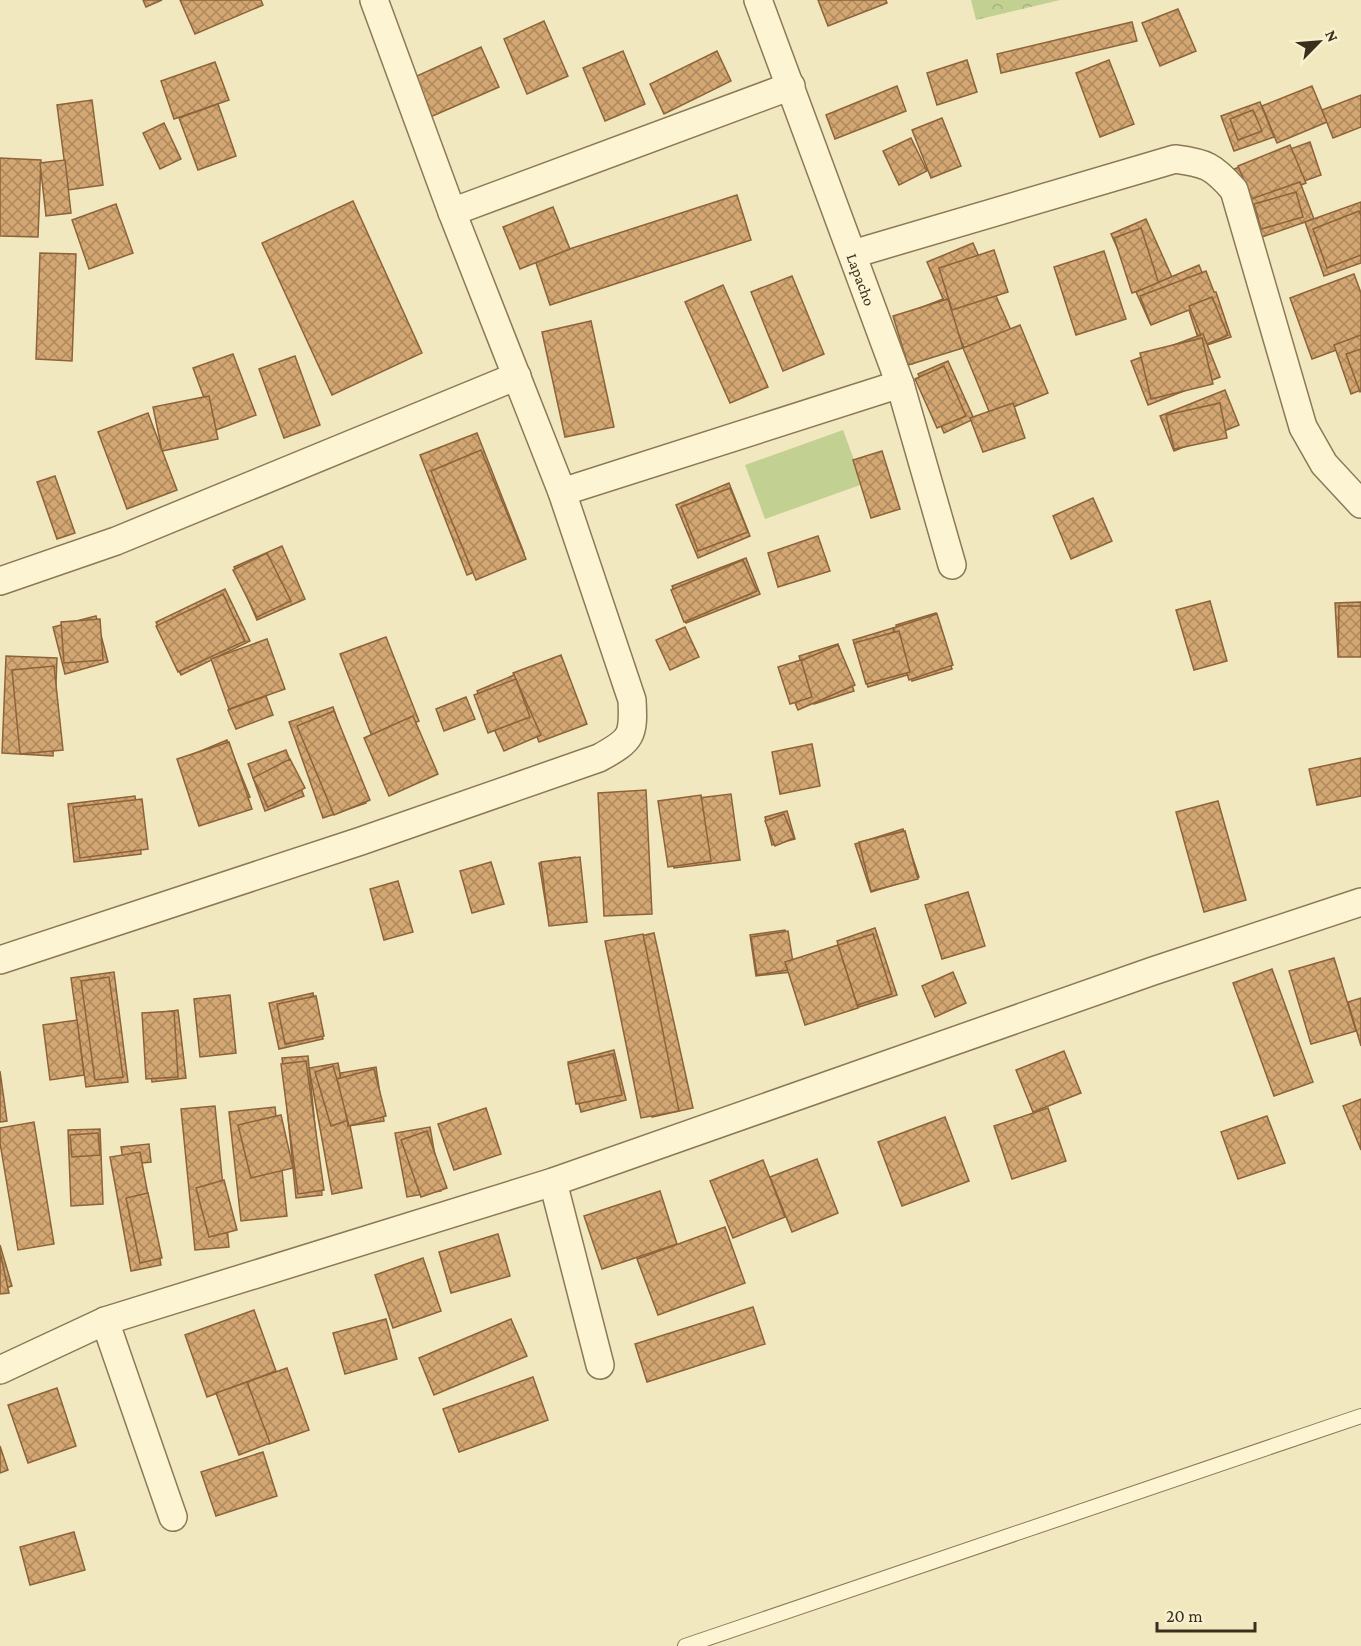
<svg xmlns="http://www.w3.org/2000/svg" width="1361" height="1646" font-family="'Crimson Pro',serif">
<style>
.grass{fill:#c2d092}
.park{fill:url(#park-crowns)}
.building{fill:url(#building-cross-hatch);stroke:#8d643a;stroke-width:1.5}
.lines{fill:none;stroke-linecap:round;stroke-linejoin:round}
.lane-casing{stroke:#8c7956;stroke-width:16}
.street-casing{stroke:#8c7956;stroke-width:30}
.lane{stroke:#fcf4d3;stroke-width:14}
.street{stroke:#fcf4d3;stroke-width:27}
.labels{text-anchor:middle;stroke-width:4.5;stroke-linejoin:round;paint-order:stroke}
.street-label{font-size:16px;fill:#3a2e1c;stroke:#f8f1d0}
</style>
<defs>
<pattern id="park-crowns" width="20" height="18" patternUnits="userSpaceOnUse" patternTransform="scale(1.5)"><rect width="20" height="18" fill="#c2d092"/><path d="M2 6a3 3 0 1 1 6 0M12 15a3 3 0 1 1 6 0" fill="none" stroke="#a7b37d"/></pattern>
<pattern id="building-cross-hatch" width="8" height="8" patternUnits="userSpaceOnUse" patternTransform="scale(1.5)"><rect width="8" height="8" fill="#d3a672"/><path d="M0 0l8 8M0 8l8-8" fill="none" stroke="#ac885d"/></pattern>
</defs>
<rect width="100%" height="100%" fill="#f2e8bf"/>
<polygon class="grass" points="843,430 863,484 765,519 745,465"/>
<polygon class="park" points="971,0 1060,0 976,20"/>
<g class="building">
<polygon points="143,0 162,0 146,7"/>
<polygon points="180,0 261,0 263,5 195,34"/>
<polygon points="818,0 886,0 887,3 828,26"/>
<polygon points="1178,9 1196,51 1160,66 1142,23"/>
<polygon points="544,21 568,76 527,94 504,39"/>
<polygon points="1132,22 1137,41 1001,73 997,54"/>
<polygon points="481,47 499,87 428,118 410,79"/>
<polygon points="623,51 645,104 605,121 583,68"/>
<polygon points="717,51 731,81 664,114 650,84"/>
<polygon points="967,60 977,92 937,105 927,73"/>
<polygon points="1109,60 1134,124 1100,137 1076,73"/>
<polygon points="215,62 229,100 174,119 161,81"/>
<polygon points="897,86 906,111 835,139 826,115"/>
<polygon points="1312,86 1327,122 1277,143 1262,106"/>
<polygon points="1361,95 1361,127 1333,138 1322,110"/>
<polygon points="92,100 103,185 68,190 57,105"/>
<polygon points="1260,102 1274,137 1234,151 1221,116"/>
<polygon points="218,104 236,156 198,170 179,118"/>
<polygon points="1253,110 1262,131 1238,140 1230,119"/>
<polygon points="942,118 961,166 931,178 912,130"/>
<polygon points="164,123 181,159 160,169 143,133"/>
<polygon points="911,138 927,171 899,185 883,151"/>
<polygon points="1310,142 1321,175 1245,202 1234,169"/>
<polygon points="1290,145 1306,183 1254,204 1238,166"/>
<polygon points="0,158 41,160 38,237 0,236"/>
<polygon points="65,160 71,213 46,216 40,163"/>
<polygon points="1300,182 1314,219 1262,237 1248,200"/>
<polygon points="1296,192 1303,217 1261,229 1254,204"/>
<polygon points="737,195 751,240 550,305 535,260"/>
<polygon points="353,201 422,353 332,395 262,243"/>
<polygon points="1361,202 1361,263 1324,276 1305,222"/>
<polygon points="116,204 133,253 89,269 72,220"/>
<polygon points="553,207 570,249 520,269 503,227"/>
<polygon points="1359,211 1361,216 1361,255 1327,268 1313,229"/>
<polygon points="1146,219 1172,277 1137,292 1111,234"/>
<polygon points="1141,228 1159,284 1132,293 1114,238"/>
<polygon points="973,243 1037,390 991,410 927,262"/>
<polygon points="994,250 1008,292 952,310 939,268"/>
<polygon points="1104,251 1126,319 1076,335 1054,267"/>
<polygon points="40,253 76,254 72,361 36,359"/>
<polygon points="1199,265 1212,297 1150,323 1136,292"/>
<polygon points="1206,271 1214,292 1216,292 1231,337 1201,347 1189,310 1151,325 1140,296"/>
<polygon points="1354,274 1361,293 1361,341 1312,359 1290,298"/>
<polygon points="792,276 824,354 783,371 751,292"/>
<polygon points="723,285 768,387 730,403 685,302"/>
<polygon points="1212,297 1228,335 1205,345 1189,306"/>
<polygon points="943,299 961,344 912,364 894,318"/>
<polygon points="948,299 963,348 908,365 893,316"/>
<polygon points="591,321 614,427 565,437 542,332"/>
<polygon points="1020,325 1048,393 991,416 963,348"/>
<polygon points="1203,334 1220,377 1148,405 1131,361"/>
<polygon points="1361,335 1361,390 1351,394 1334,345"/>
<polygon points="1202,338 1213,384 1151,399 1140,353"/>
<polygon points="1361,349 1361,391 1360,392 1346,354"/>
<polygon points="233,354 256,415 216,430 193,368"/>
<polygon points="295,356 320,425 284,438 259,369"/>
<polygon points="948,361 974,419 944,433 918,374"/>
<polygon points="944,366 966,416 937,428 915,379"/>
<polygon points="1225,390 1239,425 1174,451 1160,416"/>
<polygon points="209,396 218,439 162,451 153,407"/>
<polygon points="1013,403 1025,438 983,452 970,418"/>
<polygon points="1220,403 1227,438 1174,449 1166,415"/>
<polygon points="148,413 177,490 127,509 98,432"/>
<polygon points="477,433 524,553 467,575 420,455"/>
<polygon points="481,450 526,559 476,580 431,471"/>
<polygon points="882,451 900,509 871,518 853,460"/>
<polygon points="55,476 75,533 57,539 37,482"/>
<polygon points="729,483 750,536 698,558 676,505"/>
<polygon points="730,488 748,532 698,551 681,507"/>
<polygon points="1093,498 1112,541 1071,559 1053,516"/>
<polygon points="818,536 830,571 778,587 768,553"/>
<polygon points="282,546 305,599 257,620 234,567"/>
<polygon points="267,553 291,601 257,617 233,570"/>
<polygon points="746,558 760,594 686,623 672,586"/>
<polygon points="743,560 757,591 684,622 671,590"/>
<polygon points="225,589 250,641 181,675 156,622"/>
<polygon points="223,594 245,641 178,672 156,626"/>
<polygon points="1210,601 1227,661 1194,670 1176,610"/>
<polygon points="1361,602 1361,654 1338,655 1335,603"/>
<polygon points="1339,606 1361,606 1361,657 1338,657"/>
<polygon points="936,613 952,669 912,681 896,625"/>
<polygon points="937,614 953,665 909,680 893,628"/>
<polygon points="96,616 108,662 65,674 53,627"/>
<polygon points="100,619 103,660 64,663 61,622"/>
<polygon points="685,627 699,657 670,670 656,640"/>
<polygon points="893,628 907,675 868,687 853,640"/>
<polygon points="899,631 910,672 866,684 854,643"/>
<polygon points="386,637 419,721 373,739 340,654"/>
<polygon points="267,639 285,689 229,709 211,659"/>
<polygon points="838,644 854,691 814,704 799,656"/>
<polygon points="838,645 855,685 798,710 781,669"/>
<polygon points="561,655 587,724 539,742 513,673"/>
<polygon points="6,656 57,658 53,756 2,753"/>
<polygon points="801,660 812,697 790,704 778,667"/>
<polygon points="54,666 63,750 20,754 12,670"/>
<polygon points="514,675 541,735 504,751 477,691"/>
<polygon points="516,679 530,717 488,733 474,695"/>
<polygon points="266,696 273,715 236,729 228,710"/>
<polygon points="466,697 475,719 444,731 436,709"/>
<polygon points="333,707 366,803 323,818 289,722"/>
<polygon points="334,711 370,800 334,815 297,726"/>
<polygon points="413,716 438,774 389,796 364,738"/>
<polygon points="227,740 250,797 208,815 184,758"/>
<polygon points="229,742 252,809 199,826 177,759"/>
<polygon points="812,744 820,786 780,794 772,752"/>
<polygon points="286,750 304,796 265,811 248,764"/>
<polygon points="1361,758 1361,796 1317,805 1309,769"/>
<polygon points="290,759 305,788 268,807 253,778"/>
<polygon points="646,790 652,914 604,916 598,793"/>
<polygon points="731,794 740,860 674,868 665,802"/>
<polygon points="701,795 711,861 668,867 658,801"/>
<polygon points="135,796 141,854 74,862 68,804"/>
<polygon points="142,799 148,849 80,858 73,807"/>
<polygon points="1218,801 1246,900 1204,912 1176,812"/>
<polygon points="787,811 795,839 772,845 765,817"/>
<polygon points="784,814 794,838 775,846 765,821"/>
<polygon points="903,829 919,877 871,892 855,844"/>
<polygon points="905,831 918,879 871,891 859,842"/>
<polygon points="575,857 584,912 548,918 539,863"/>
<polygon points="580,857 587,922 549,926 541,862"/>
<polygon points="491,862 504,904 472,913 460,871"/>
<polygon points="398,881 413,932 384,940 370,889"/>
<polygon points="968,892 985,946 942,959 925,905"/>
<polygon points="875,928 897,995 859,1007 837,941"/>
<polygon points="785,930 791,972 756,976 750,935"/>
<polygon points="788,931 794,969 757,975 751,937"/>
<polygon points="654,933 693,1108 652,1117 614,942"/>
<polygon points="643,934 679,1111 641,1118 605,941"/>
<polygon points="873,934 892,994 857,1005 838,945"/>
<polygon points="838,945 858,1008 805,1025 785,962"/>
<polygon points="1334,958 1356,1031 1311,1044 1289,971"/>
<polygon points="1272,969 1313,1082 1274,1096 1233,983"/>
<polygon points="114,972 128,1082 86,1087 71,978"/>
<polygon points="953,972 966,1003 935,1017 922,986"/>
<polygon points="109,977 123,1077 95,1080 81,981"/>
<polygon points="313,993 323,1039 279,1049 269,1003"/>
<polygon points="230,995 236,1053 200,1057 194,999"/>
<polygon points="316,996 324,1036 285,1044 277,1004"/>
<polygon points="1361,998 1361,1046 1348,1002"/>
<polygon points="178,1010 186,1078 152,1082 144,1015"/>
<polygon points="174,1011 178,1077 146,1079 142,1013"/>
<polygon points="77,1020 84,1075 50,1080 43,1025"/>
<polygon points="614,1050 626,1100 581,1112 568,1062"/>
<polygon points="1064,1051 1081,1093 1033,1112 1016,1070"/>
<polygon points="613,1054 622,1095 576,1104 568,1064"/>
<polygon points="308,1056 322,1195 296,1198 282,1058"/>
<polygon points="306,1061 324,1190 298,1194 281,1064"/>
<polygon points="338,1063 362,1188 332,1194 309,1068"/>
<polygon points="333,1066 349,1120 331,1126 315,1072"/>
<polygon points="376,1067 384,1121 348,1126 340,1073"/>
<polygon points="374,1069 386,1116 349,1126 337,1079"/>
<polygon points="0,1071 7,1121 0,1122"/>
<polygon points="1361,1099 1361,1150 1343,1106"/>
<polygon points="215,1106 229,1247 195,1250 181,1109"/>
<polygon points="275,1107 287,1216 241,1221 229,1112"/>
<polygon points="486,1108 501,1154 454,1170 438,1124"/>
<polygon points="1048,1108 1066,1161 1012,1179 994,1126"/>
<polygon points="281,1115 293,1168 251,1178 238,1125"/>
<polygon points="1267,1116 1285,1163 1238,1179 1221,1132"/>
<polygon points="945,1117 969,1181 902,1206 878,1142"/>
<polygon points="34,1122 54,1244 18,1250 0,1143 0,1128"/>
<polygon points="430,1127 441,1191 407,1197 395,1133"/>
<polygon points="100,1129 103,1204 71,1206 68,1130"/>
<polygon points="427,1131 447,1188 421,1197 401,1140"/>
<polygon points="98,1133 100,1155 72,1157 70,1135"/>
<polygon points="149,1144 151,1162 124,1165 121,1147"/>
<polygon points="140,1152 161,1265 131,1271 110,1157"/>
<polygon points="817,1159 838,1213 792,1232 770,1177"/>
<polygon points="763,1160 785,1217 733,1238 710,1181"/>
<polygon points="224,1180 237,1230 209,1237 196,1188"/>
<polygon points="660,1191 677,1244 602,1269 584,1216"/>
<polygon points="148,1193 162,1258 140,1263 126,1198"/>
<polygon points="725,1227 745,1283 658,1315 637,1259"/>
<polygon points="498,1234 510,1276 451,1293 439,1252"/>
<polygon points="0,1245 12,1286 0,1290"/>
<polygon points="0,1252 9,1293 0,1294"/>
<polygon points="423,1258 441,1311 393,1328 375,1275"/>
<polygon points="753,1307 765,1344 647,1382 635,1344"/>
<polygon points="254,1310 276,1371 207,1397 185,1335"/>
<polygon points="386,1319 397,1359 345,1374 333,1333"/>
<polygon points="511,1319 527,1356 434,1395 419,1358"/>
<polygon points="287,1368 309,1430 269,1444 247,1382"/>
<polygon points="533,1377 548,1420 459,1452 443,1409"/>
<polygon points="247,1382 270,1443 239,1455 216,1393"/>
<polygon points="57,1388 76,1446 28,1463 8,1405"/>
<polygon points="0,1446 8,1470 0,1473"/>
<polygon points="263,1452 277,1496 216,1516 201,1472"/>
<polygon points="74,1532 85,1570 30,1585 20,1547"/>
</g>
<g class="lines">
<defs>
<polyline id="lane" points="685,1646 1361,1416"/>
<g id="street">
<path id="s1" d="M758,0L900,384L952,565"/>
<polyline points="452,212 791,86"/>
<path d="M853,254L1175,159C1206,163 1213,166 1234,190L1303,427L1324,464L1361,504"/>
<polyline points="562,492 900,384"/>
<polyline points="0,581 116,541 517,376"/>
<path d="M0,960L361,841L599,758C632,740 634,736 632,700L562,492L452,212L374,0"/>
<polyline points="553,1182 600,1365"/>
<polyline points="105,1321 173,1517"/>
<polyline points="0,1370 105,1321 553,1182 1153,971 1361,902"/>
</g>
</defs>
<use href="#lane" class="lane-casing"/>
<use href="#street" class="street-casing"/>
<use href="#lane" class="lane"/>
<use href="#street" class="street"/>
</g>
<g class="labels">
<g class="street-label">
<text dy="6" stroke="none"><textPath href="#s1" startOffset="298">Lapacho</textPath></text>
</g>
</g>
<g transform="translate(1319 42) rotate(65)" stroke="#f8f1d0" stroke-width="4.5" paint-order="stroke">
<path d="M0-4.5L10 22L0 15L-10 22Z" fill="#3a2e1c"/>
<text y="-9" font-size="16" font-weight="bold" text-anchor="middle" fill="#3a2e1c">N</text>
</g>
<path d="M1157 1622v9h98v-9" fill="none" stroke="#3a2e1c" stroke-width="3"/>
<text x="1166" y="1622" font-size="18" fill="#3a2e1c" stroke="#f8f1d0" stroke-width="4.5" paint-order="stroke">20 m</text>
</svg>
